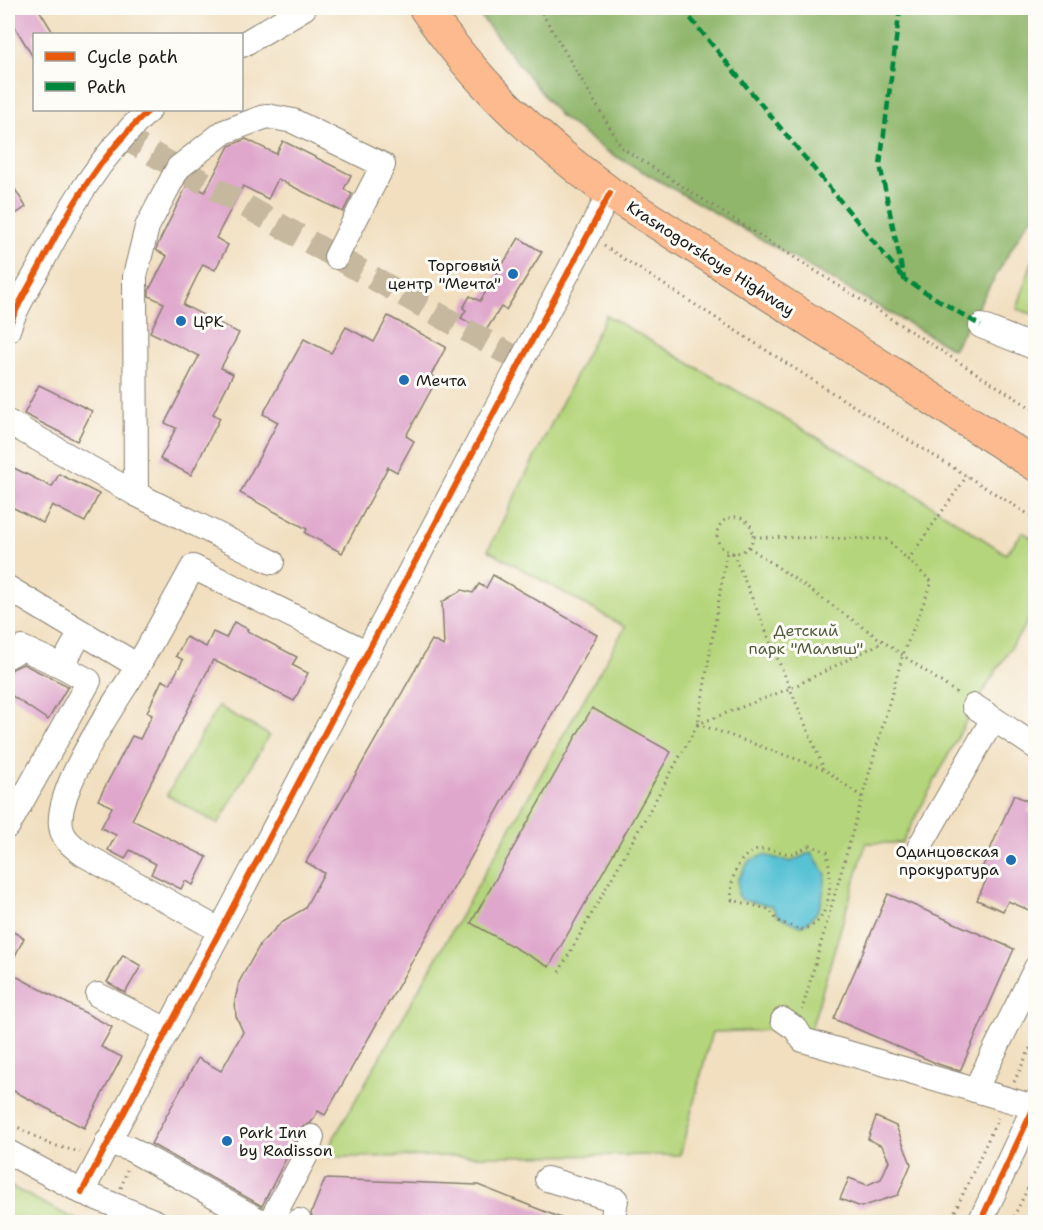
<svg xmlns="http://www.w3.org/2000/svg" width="1043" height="1230" font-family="'Shantell Sans',sans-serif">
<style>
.green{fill:#b5d57c;stroke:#68784c;stroke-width:1.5}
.forest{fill:#90b66c;stroke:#566944;stroke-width:1.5}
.water{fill:#59c2d5;stroke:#3a6f78;stroke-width:1.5}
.building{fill:#dfa7cc}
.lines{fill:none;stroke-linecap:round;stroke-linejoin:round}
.minor-tunnel{stroke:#c6b89f;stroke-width:24;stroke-dasharray:24 12;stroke-linecap:butt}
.minor-casing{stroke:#867e6e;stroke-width:26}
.major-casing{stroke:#867e6e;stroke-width:34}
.path{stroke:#867e6e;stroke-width:3;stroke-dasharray:1.5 4.5;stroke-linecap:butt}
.minor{stroke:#fff;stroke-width:24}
.major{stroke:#fcba8e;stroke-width:32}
.quiet{stroke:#00873e;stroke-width:4.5;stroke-dasharray:9 4.5;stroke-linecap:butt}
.cycleway-casing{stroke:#fdfcf7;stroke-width:10}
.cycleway{stroke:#e8590c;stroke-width:6}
.poi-dot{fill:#1f6fb2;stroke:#fdfcf7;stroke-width:2}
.labels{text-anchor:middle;stroke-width:6;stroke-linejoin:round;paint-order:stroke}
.street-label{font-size:16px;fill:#1c1c1c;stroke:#fdfcf7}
.poi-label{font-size:16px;fill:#1c1c1c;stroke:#fdfcf7;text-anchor:start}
.park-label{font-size:16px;fill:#525d3e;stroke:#fdfcf7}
</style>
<rect width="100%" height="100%" fill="#fdfcf7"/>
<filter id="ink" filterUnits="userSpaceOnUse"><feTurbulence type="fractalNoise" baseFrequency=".0167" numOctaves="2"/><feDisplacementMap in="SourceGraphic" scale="12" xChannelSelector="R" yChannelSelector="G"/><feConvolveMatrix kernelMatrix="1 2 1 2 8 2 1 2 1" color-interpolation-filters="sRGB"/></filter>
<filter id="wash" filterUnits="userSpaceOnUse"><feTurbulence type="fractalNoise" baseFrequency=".008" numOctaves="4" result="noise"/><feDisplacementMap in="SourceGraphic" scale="24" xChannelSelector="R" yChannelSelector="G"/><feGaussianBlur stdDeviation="1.35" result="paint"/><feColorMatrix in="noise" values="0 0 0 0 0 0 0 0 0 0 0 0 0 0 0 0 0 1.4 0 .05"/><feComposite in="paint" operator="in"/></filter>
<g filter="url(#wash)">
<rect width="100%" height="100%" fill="#f1dfc0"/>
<g class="green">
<polygon points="1035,252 1035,315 1017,309"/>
<polygon points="606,315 908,490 1006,554 1023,532 1035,540 1035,610 974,706 902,843 866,843 811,1029 712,1032 680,1155 323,1157 625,627 488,550"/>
<polygon points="218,706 269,735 218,824 167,795"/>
<polygon points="8,1185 80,1222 8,1222"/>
</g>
<polygon class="forest" points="474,8 1035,8 1035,216 1026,224 953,349 605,150 560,116"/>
<path class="water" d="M811,852L826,874C822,898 823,915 800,926L778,916L772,906L742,900L738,895V880L749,861L764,855L791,862Z"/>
<g id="blocks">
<g class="building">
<polygon points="8,8 38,8 54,34 34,34 34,59 8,15"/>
<polygon points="246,139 276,154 283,141 351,175 344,189 352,194 343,212 278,179 268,199 243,186 216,238 228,245 215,270 203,264 183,305 239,333 221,368 233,374 213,414 220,418 191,475 160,459 176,428 165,423 199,356 150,332 164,303 149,296 149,290 167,256 156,250 158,244 188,183 205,192 229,146"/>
<polygon points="8,178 26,207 8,219"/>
<polygon points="519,238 542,252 506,310 501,307 485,332 461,318 466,310 463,308 470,296 480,301"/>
<polygon points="388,316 446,347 431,375 437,379 406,436 414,441 397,472 388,467 342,553 305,533 307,529 240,493 278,422 263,414 304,339 331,353 346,327 374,342"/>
<polygon points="39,385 92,411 77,441 24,414"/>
<polygon points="8,465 52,487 59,474 99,494 85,522 52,505 43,523 8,505"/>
<polygon points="493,575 597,635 325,1115 318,1111 311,1123 302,1127 262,1206 151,1144 198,1058 221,1071 243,1032 236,1016 235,1000 239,982 261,943 283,921 304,909 324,873 306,862 432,640 444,646 442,602 462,590 473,593 479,584 486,588"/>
<polygon points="234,622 248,629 247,631 297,657 292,665 308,673 294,701 213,660 132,820 207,857 193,885 185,881 181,889 151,874 156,864 130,850 125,859 108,850 116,835 101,828 112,807 98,800 132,736 140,739 152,715 147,712 162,680 170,684 183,660 176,656 186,637 206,647 213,632 226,638"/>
<polygon points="23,664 68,686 48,720 8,693 8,677 12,669"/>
<polygon points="592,708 671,752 549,967 471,923"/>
<polygon points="1014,795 1032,803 1028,812 1035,815 1035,902 1031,911 1008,901 1003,911 977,900 987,878 979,875"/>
<polygon points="888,894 1014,949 960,1071 938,1064 834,1019"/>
<polygon points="8,929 24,938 8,970"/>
<polygon points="123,955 141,966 125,993 107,982"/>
<polygon points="8,972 112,1027 101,1047 122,1057 84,1128 8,1088"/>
<polygon points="876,1117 896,1126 911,1164 898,1195 861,1207 840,1199 849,1178 867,1185 881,1179 889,1161 882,1146 868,1139"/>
<polygon points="325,1179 478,1185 571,1222 313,1222 311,1213"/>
</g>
</g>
</g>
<g filter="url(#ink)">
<use href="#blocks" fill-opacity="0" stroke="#867e6e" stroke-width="1.5"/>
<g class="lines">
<polyline class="minor-tunnel" points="121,136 521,361"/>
<defs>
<g id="minor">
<polyline points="242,45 304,8"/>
<polyline points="981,326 1036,348"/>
<path d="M8,330C15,308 28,288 39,268C70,207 99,157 149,110"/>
<polyline points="8,422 136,494 272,562"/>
<polyline points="136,494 135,276 147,227 178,168 224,132 267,116 293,121 383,165 336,257"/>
<polyline points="8,588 138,666 193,567 366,652"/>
<polyline points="8,656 22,648 62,666 81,632"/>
<path d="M138,666C118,699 50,794 62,831C65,841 75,848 83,854L219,930"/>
<polyline points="974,706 1036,747"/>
<polyline points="8,826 89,681 62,666"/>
<polyline points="920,846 993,719"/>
<polyline points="98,995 167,1030"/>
<polyline points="783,1020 796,1029 803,1040 1034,1107"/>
<polyline points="975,1090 1036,968"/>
<polyline points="107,1142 130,1149 262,1222"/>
<polyline points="8,1152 82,1192 156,1222"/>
<polyline points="547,1179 616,1200 612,1222"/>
<polyline points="82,1192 610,193"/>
<polyline points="270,1222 307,1153 312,1137"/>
<polyline points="297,1222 299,1221"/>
<polyline points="980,1222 1036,1103"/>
</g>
<path id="major" d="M425,8C475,82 538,140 610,193L1036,465"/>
</defs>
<use href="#minor" class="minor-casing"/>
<use href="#major" class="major-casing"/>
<g class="path">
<polyline points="539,8 622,148 1036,411"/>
<polyline points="604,246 828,390 1036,519"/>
<circle cx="735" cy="535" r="18"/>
<polyline points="754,537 886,539 932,582 903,654 802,1010"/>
<polyline points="749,547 958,694"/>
<polyline points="733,553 824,769"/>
<polyline points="908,560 967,476"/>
<polyline points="862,797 824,769 698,724 791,688 883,642"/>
<path d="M810,845L827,852C831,873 833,903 818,921C814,926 806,928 801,930L778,921L768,909L732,900C729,877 739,849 766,849C775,849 785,855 793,853C799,852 805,848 810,845Z"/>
<polyline points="559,972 698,724 727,551"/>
<polyline points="1014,1082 1036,1036"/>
<polyline points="8,1122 49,1144 80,1152"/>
<polyline points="121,1188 127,1170"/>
<polyline points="950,1222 998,1118"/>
<polyline points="1011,1222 1036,1172"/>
</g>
<use href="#minor" class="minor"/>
<use href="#major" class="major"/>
<g class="quiet">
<polyline points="682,8 902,276"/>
<polyline points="900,8 880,165 904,279 981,326"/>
</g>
<defs>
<g id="cycleway">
<path d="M8,330C15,308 28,288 39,268C70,207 99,157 149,110"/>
<polyline points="82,1192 610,193"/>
<polyline points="980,1222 1036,1103"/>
</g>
</defs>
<use href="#cycleway" class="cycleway-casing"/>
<use href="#cycleway" class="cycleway"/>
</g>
</g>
<g class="poi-dot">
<circle cx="513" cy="274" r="6"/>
<circle cx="181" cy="321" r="6"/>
<circle cx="404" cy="380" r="6"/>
<circle cx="1011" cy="860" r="6"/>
<circle cx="227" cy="1141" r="6"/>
</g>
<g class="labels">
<g class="street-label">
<text transform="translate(711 258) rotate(33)" y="6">Krasnogorskoye Highway</text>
</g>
<g class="poi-label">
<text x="501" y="271" text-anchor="end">Торговый<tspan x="501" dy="18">центр "Мечта"</tspan></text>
<text x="193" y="327">ЦРК</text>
<text x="416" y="386">Мечта</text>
<text x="999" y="857" text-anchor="end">Одинцовская<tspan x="999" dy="18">прокуратура</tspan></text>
<text x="239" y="1138">Park Inn<tspan x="239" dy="18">by Radisson</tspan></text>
</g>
<g class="park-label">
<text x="806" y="636">Детский<tspan x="806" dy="18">парк "Малыш"</tspan></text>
</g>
</g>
<rect width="1043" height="1230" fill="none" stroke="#fdfcf7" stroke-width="30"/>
<rect x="33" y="33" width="210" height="78" fill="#fdfcf7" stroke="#a3a29f" stroke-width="1.5"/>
<rect x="45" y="52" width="30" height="9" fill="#e8590c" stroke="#a3a29f" stroke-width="1.5"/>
<text x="87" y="63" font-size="18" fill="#1c1c1c">Cycle path</text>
<rect x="45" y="82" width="30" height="9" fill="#00873e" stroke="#a3a29f" stroke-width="1.5"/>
<text x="87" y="93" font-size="18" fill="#1c1c1c">Path</text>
</svg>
